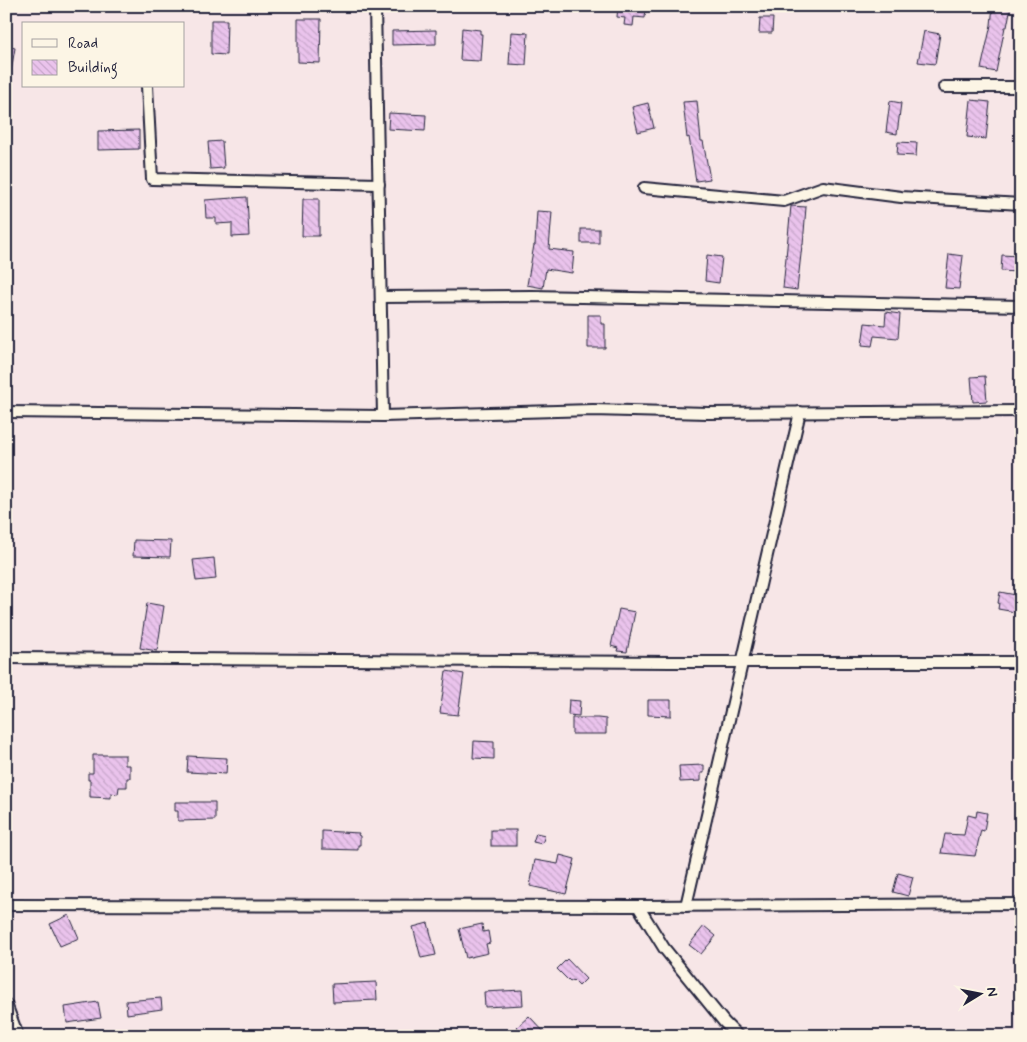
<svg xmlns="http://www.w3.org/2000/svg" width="1027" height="1042" font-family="Mynerve,sans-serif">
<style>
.building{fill:url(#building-back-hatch);stroke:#22223b}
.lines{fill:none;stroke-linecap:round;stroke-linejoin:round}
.minor-casing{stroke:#22223b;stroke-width:14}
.minor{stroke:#fcf5e5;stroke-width:10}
</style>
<defs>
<pattern id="building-back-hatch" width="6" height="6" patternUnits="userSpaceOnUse" patternTransform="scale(1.25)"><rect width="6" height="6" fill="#eac3ec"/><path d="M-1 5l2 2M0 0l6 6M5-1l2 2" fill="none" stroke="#c8a7cb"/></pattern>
</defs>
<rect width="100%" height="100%" fill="#f7e6e7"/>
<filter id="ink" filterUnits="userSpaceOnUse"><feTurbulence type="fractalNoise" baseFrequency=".02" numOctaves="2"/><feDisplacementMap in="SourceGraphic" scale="10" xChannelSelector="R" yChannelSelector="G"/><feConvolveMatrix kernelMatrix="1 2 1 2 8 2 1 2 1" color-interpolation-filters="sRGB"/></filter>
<g filter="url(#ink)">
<g class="building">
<polygon points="618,6 644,6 644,9 646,9 645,18 634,17 633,26 624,25 625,18 617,17"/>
<polygon points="993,6 1011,6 1007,27 1005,27 996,72 981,69 991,25"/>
<polygon points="760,18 773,18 772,33 759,33"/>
<polygon points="298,19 321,19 320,63 298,62"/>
<polygon points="211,20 227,20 226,55 211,54"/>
<polygon points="462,28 480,30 480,34 482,34 480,61 460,60"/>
<polygon points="436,30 436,44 392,45 392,31"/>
<polygon points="924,31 940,34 935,64 918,62"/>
<polygon points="511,32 528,33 526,65 509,64"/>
<polygon points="6,46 15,48 11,71 6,70"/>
<polygon points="971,100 990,102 986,139 967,137"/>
<polygon points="697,101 701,141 703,141 710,179 696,181 689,137 687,138 683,102"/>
<polygon points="890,101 901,103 897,134 886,132"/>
<polygon points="648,103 654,128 638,132 632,107"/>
<polygon points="389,113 426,115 425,131 388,129"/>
<polygon points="139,130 139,149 98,150 98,131"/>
<polygon points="222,141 224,168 210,169 208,142"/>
<polygon points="898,142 917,143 916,156 897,155"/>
<polygon points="247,197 249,236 232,237 232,223 216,224 216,218 206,218 205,200"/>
<polygon points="303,199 319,199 319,236 302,236"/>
<polygon points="791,206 806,207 803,245 802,245 797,290 783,288"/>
<polygon points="537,211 552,212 549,249 574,252 572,273 546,269 543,288 527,285 534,245 535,245"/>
<rect x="581" y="229" width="18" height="14"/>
<polygon points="949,254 963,256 959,289 945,288"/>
<polygon points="707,255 722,257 719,283 705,281"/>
<polygon points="1002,255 1018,256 1017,272 1001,271"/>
<polygon points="886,312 900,314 898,338 874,336 872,346 862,345 865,323 885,325"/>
<polygon points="588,315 601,315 601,324 605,324 605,348 588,348"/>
<polygon points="985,376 987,401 973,402 971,377"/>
<polygon points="134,540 171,541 170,557 133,556"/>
<polygon points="214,558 216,579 196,581 193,560"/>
<polygon points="1000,592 1021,596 1021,613 998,609 999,603 998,603"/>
<polygon points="147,603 164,606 157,651 140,648"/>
<polygon points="619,609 635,612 627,652 617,651 618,648 611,646"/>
<polygon points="446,671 464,674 458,715 440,713"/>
<polygon points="569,700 580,701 579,716 568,715"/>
<polygon points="648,700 671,700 671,716 648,715"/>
<polygon points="572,718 598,718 606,719 606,734 572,734"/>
<polygon points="474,741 494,742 494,759 473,758"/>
<polygon points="93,755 125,755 125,765 130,765 130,778 127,778 127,787 119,787 118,794 111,793 111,798 90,797 90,780 88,780 88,773 93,773"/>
<polygon points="188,756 227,758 226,774 187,772"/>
<polygon points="704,765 704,773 701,773 701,781 680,782 679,766"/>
<polygon points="175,802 215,802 215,820 178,821 178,811 175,811"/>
<polygon points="977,811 987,813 984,831 981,830 975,856 941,853 945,834 964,835 968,815 976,817"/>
<rect x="491" y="830" width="25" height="16"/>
<polygon points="322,831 359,833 358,835 360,836 360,845 358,845 358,850 322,849"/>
<polygon points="536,833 545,835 542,844 533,842"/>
<polygon points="560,855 575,859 566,894 530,886 535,860 558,864"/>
<polygon points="898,873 913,877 908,896 893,892"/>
<polygon points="69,915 79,938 60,946 50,924"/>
<polygon points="428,923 436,955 421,958 413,927"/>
<polygon points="482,924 483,932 488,931 490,943 486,944 488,953 466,958 459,929"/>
<polygon points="704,926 716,936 701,954 689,945"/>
<polygon points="567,959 586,979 579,986 573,980 570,982 557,969"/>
<polygon points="376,982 377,1000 333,1002 332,984"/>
<polygon points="522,990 523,1005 485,1007 484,992"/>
<polygon points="161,998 162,1009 127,1014 126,1001"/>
<polygon points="98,1002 101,1018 67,1023 65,1007"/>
<polygon points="529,1016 548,1036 525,1036 517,1027"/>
</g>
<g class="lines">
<defs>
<g id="minor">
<polyline points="375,6 383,416"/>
<polyline points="147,86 152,179 379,184"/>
<polyline points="944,87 1021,87"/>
<polyline points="644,188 784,201 823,187 901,197 1021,204"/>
<polyline points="381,297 532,296 1021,306"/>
<polyline points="6,412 383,416 593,410 708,413 1021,411"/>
<polyline points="6,658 671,662 1021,662"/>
<polyline points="6,905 638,906 1021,904"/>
<polyline points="638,906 664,948 724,1022 738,1036"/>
<polyline points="686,906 800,412"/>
<polyline points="6,1004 18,1036"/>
</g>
</defs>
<use href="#minor" class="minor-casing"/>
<use href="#minor" class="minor"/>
</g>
</g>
<rect width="1027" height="1042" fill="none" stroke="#fcf5e5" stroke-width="25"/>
<rect x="12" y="12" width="1002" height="1017" fill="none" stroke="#22223b" stroke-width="2" filter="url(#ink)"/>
<rect x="22" y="22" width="162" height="65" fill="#fcf5e5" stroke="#a5a1a1"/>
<rect x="32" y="39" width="25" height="8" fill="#fcf5e5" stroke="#a5a1a1"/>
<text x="68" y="48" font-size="15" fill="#22223b">Road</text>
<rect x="32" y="60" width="25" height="15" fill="url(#building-back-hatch)" stroke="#a5a1a1"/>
<text x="68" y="72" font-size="15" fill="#22223b">Building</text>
<g transform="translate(980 994) rotate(80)" stroke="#fcf5e5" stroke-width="4" paint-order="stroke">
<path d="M0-4L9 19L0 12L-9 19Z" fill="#22223b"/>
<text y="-8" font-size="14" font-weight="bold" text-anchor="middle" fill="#22223b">N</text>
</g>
</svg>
